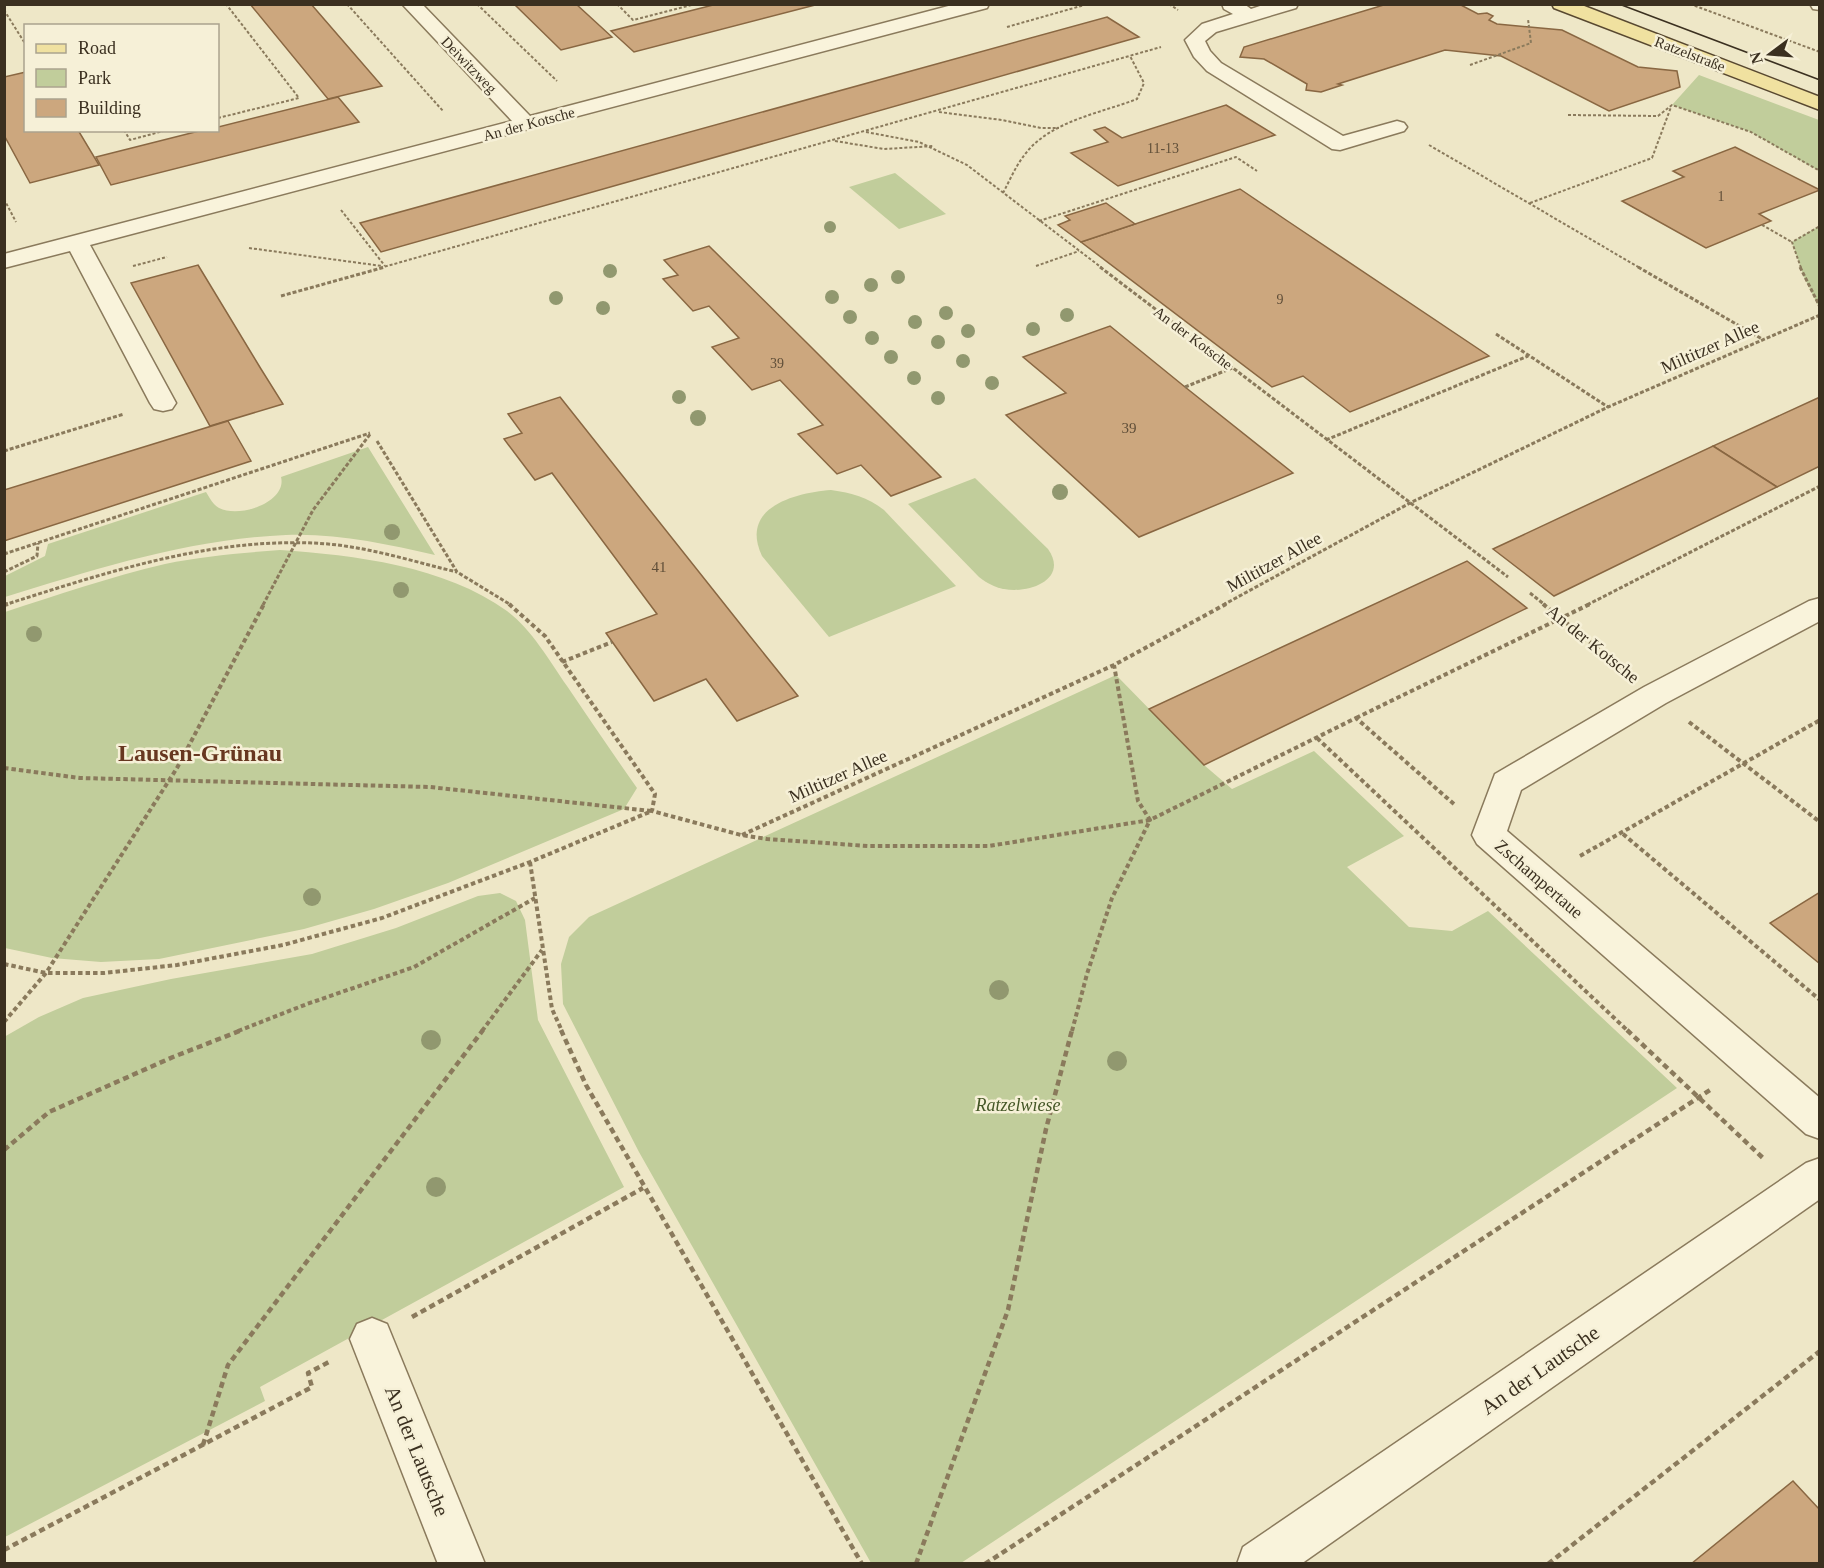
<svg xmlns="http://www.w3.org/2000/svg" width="1824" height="1568" font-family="'Times New Roman',serif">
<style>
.green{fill:#c1cd9b}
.building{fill:#cca77e;stroke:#896742;stroke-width:1.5}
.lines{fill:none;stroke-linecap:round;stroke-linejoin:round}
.minor-casing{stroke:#8a7a5c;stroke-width:3}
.major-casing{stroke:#584830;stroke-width:3}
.path-far3{stroke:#8a7a5c;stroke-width:2;stroke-dasharray:3 2;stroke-linecap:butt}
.path-far2{stroke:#8a7a5c;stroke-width:3;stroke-dasharray:4 2;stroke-linecap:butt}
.path-far1{stroke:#8a7a5c;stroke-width:4;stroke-dasharray:4.5 3;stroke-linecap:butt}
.path{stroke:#8a7a5c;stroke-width:4.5;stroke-dasharray:6 4;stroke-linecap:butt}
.minor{fill:#f9f3db;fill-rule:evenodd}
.major{fill:#f0e1a0;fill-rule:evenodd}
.tram{stroke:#3b3020;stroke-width:1.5}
.tree{fill:#91986f}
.labels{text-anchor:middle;stroke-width:5;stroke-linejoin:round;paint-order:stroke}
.far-number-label{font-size:14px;fill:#5f4e38}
.far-street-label{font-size:15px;fill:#3b3020;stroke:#f6f0d7}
.number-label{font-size:15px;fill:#5f4e38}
.street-label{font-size:18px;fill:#3b3020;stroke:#f6f0d7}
.park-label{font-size:18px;font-style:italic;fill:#455727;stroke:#f6f0d7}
.near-street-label{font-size:21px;fill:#3b3020;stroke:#f6f0d7}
.district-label{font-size:24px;font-weight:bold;fill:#673720;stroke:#f6f0d7}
</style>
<rect width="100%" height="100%" fill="#eee7c7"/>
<g class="green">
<polygon points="1699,75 1819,120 1819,171 1751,132 1672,105"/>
<polygon points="895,173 946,214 899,229 849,187"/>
<polygon points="1819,226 1819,307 1804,277 1792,242"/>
<path d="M368,447L435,555C387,544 336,533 286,535C189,539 96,569 5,597V576L45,556L48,544L206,492C208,495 211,501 214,504C230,522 288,504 281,477Z"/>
<path d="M975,478L1048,549C1069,579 1030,594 1004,589C994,587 987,583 979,577L908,504Z"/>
<path d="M831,490C852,493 867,497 884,510L956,586L829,637L762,556C739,507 795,493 831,490Z"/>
<path d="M280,550C354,555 445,566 507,611C532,630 549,660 567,686C590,720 613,754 637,788L624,809L448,883L374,909L304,929L159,959L101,962L52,958L5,948V612C57,595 110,577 165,564C202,556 241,553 280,550Z"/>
<polygon points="1116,675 1204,765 1232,789 1314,751 1404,836 1347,867 1409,927 1452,931 1488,911 1677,1088 961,1563 871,1563 639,1152 563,1004 561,964 569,937 589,917"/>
<polygon points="500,893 516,901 525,920 538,1020 624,1187 260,1387 265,1401 5,1537 4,1037 39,1017 83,998 171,979 312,954 396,928 478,896"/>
</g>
<g class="building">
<polygon points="250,4 311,4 382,86 328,99"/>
<polygon points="514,4 576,4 612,37 561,50"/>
<polygon points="717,4 819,4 634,52 611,31"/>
<polygon points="1387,4 1459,4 1478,14 1487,13 1493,16 1489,20 1497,24 1562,30 1638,67 1677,71 1680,87 1609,111 1501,56 1445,50 1338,84 1342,85 1321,92 1306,90 1307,84 1264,59 1240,57 1244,47"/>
<polygon points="1107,17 1139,37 381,252 360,223"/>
<polygon points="26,72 26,130 78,130 99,165 30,183 4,135 4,77"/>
<polygon points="338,97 359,122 111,185 96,157 203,130 218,130 218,127"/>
<polygon points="1226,105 1275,135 1118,186 1071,153 1108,142 1094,130 1105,127 1122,138"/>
<polygon points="1735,147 1820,190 1759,214 1771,221 1706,248 1622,201 1684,177 1673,171"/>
<polygon points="1240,189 1286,220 1489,356 1350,412 1303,376 1272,387 1081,242"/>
<polygon points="1106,203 1135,224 1081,242 1058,225 1070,220 1065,216"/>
<polygon points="709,246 807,343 941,477 891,496 861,465 837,474 798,434 823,425 780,380 752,390 712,347 739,338 709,306 693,311 663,279 678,275 664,260"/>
<polygon points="198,265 261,369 283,404 210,426 131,283"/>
<polygon points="1110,326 1185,387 1293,473 1139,537 1006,415 1066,393 1023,357"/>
<polygon points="560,397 749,635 798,696 737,721 706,679 654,701 606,633 657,614 552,473 535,480 504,439 522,433 508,414"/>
<polygon points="1820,397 1820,466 1777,487 1713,446"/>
<polygon points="228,421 251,461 4,541 4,490"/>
<polygon points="1713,446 1777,487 1554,596 1493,549"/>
<polygon points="1467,561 1527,608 1204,765 1149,709"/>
<polygon points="1820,892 1820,964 1770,923"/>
<polygon points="1793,1481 1820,1510 1820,1564 1691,1564"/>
</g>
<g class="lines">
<defs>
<g id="minor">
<polygon points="402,4 422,4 530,116 956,4 989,4 987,8 90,245 176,403 172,409 163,411 154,409 150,403 70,251 4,268 4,254 512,121"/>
<polygon points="1244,4 1251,9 1266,4 1298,4 1296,8 1216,32 1205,41 1210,51 1221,63 1343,136 1397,121 1404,123 1407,127 1404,131 1340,150 1332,149 1207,71 1194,57 1185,40 1202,24 1233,14 1224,9 1222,4"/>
<polygon points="1810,4 1820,4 1820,10 1813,9"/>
<polygon points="1820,598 1820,621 1666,703 1521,790 1507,831 1820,1098 1820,1139 1806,1134 1477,844 1472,835 1495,774 1644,687 1809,601"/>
<polygon points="1820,1158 1820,1199 1301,1564 1237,1564 1243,1547 1806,1163"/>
<polygon points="372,1318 387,1324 485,1564 438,1564 350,1339 357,1324"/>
</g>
<polygon id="major" points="1552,4 1579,4 1820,97 1820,110 1554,8"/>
</defs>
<use href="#minor" class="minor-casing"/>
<use href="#major" class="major-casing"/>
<g class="path-far3">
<polyline points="347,4 443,111"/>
<polyline points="477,4 557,81"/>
<polyline points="617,4 633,20 695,4"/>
<polyline points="1169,4 1178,10"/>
<polyline points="1690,4 1820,52"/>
<polyline points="4,10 26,45"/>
<polyline points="1007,27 1088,4"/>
<polyline points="1470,65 1531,43 1528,19"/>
<polyline points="939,112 1002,120 1041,128 1059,128"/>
<polyline points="1568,115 1658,116 1672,105 1751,132 1820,171"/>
<polyline points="218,118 299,98 226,4"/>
<polyline points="124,130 130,140 167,130"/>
<polyline points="866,132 919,142 967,165 1102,268"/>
<polyline points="835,141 884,149 934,146"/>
<polyline points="1429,145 1640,268"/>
<path d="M1003,193C1010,180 1016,165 1026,153C1051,121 1101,113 1137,99L1144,83L1130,56"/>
<polyline points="4,199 16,222"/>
<polyline points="1530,203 1652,158 1671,107"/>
<polyline points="341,210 385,266"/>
<polyline points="1039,221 1236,157 1257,171"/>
<polyline points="1762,225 1792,242"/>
<polyline points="249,248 382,266"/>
<polyline points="133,266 167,257"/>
<polyline points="1036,266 1079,251"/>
<polyline points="380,268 1161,47"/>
<polyline points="1801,268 1792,242 1820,226"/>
</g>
<g class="path-far2">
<polyline points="1100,267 1508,577"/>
<polyline points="1638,267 1762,339"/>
<polyline points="1800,267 1820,307"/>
<polyline points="281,296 385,267"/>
<polyline points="1496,334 1608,407"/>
<polyline points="1185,387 1232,368"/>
<polyline points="1326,440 1528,356"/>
<polyline points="377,441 457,572 511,605"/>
<polyline points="4,451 124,414"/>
<polyline points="4,554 370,433"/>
<polyline points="4,572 37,556 38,543"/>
<polyline points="1530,593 1545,605"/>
<path d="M4,605C108,572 217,535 328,544C372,548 415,562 457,572"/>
<polyline points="263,605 313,510 371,433"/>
<polyline points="1223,605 1410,503 1608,407 1820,315"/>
<polyline points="1587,605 1820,486"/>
</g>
<g class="path-far1">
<polyline points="509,604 545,636 655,794 652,811 741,835 767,839 868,846 989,846 1150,820 1356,718 1455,805"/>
<polyline points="1543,604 1622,668"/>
<polyline points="4,605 8,604"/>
<polyline points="562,662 612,642"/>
<polyline points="1356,718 1590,604"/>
<polyline points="1689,722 1820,822"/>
<polyline points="1317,738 1628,1031"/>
<polyline points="4,768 80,778 430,787 651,811"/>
<polyline points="1623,834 1820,1000"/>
<polyline points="742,835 1114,665 1226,604"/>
<polyline points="1580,856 1820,720"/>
<polyline points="530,862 552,1009 562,1031"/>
<polyline points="4,964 46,973 104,973 177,965 283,945 382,918 530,862 652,811"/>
<polyline points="4,1022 46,973 177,768 264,604"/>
<polyline points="238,1031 307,1004 414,967 535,898"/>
<polyline points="482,1031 542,950"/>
<polyline points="1072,1031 1087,974 1112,898 1150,820 1138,801 1114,665"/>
</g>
<g class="path">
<polyline points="561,1030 586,1085 862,1564"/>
<polyline points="1627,1030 1764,1159"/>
<polyline points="4,1150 49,1112 173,1057 242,1030"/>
<polyline points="412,1317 643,1188"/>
<polyline points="203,1445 228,1365 483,1030"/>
<polyline points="4,1550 312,1387 308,1373 329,1362"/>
<polyline points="916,1564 1008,1310 1046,1129 1072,1030"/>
<polyline points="985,1564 1713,1088"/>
<polyline points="1548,1564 1820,1351"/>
</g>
<use href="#minor" class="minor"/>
<use href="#major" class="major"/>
<polyline class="tram" points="1619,4 1820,80"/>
</g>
<g class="tree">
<circle cx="830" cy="227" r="6"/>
<circle cx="610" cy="271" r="7"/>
<circle cx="898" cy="277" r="7"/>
<circle cx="871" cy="285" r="7"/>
<circle cx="832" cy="297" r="7"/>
<circle cx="556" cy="298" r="7"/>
<circle cx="603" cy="308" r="7"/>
<circle cx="946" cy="313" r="7"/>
<circle cx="1067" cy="315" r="7"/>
<circle cx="850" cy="317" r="7"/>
<circle cx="915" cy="322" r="7"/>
<circle cx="1033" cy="329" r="7"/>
<circle cx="968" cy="331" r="7"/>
<circle cx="872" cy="338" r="7"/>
<circle cx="938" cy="342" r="7"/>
<circle cx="891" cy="357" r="7"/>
<circle cx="963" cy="361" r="7"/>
<circle cx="914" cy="378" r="7"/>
<circle cx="992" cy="383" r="7"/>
<circle cx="679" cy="397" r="7"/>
<circle cx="938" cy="398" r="7"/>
<circle cx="698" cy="418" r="8"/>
<circle cx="1060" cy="492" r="8"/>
<circle cx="392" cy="532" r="8"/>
<circle cx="401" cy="590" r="8"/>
<circle cx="34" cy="634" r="8"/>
<circle cx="312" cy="897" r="9"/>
<circle cx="999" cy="990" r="10"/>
<circle cx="431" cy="1040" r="10"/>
<circle cx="1117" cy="1061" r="10"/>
<circle cx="436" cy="1187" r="10"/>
</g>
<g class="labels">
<g class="far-number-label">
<text x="1163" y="153">11-13</text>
<text x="1721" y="201">1</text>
<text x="1280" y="304">9</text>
<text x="777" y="368">39</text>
</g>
<g class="far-street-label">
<text transform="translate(1690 54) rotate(21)" y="5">Ratzelstraße</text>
<text transform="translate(469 65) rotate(46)" y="5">Deiwitzweg</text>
<text transform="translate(529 124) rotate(-15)" y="5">An der Kotsche</text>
<text transform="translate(1193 338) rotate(37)" y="5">An der Kotsche</text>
</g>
<g class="number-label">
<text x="1129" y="433">39</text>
<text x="659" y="572">41</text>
</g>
<g class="street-label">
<text transform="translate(1710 347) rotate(-24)" y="6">Miltitzer Allee</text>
<text transform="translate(1274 562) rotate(-29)" y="6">Miltitzer Allee</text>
<text transform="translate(1593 644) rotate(39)" y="6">An der Kotsche</text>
<text transform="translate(838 776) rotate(-24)" y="6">Miltitzer Allee</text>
<text transform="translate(1539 879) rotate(41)" y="6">Zschampertaue</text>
</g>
<g class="park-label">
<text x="1018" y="1111">Ratzelwiese</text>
</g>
<g class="near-street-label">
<text transform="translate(1540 1370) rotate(-35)" y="7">An der Lautsche</text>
<text transform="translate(417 1451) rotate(68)" y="7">An der Lautsche</text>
</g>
<g class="district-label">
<text x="200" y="761">Lausen-Grünau</text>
</g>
</g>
<rect width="1824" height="1568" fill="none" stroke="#3b3020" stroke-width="12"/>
<rect x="24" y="24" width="195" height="108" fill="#f6f0d7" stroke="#aba38e" stroke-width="1.5"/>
<rect x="36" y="44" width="30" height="9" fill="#f0e1a0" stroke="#aba38e" stroke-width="1.5"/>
<text x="78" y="54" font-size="18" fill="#3b3020">Road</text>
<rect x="36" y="69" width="30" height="18" fill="#c1cd9b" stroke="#aba38e" stroke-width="1.5"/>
<text x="78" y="84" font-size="18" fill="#3b3020">Park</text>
<rect x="36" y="99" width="30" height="18" fill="#cca77e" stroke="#aba38e" stroke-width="1.5"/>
<text x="78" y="114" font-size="18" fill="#3b3020">Building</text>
<g transform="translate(1770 54) rotate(254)" stroke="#f6f0d7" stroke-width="4.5" paint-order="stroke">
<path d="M0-4.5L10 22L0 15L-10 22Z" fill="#3b3020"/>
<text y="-9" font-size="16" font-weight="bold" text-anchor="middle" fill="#3b3020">N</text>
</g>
</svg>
